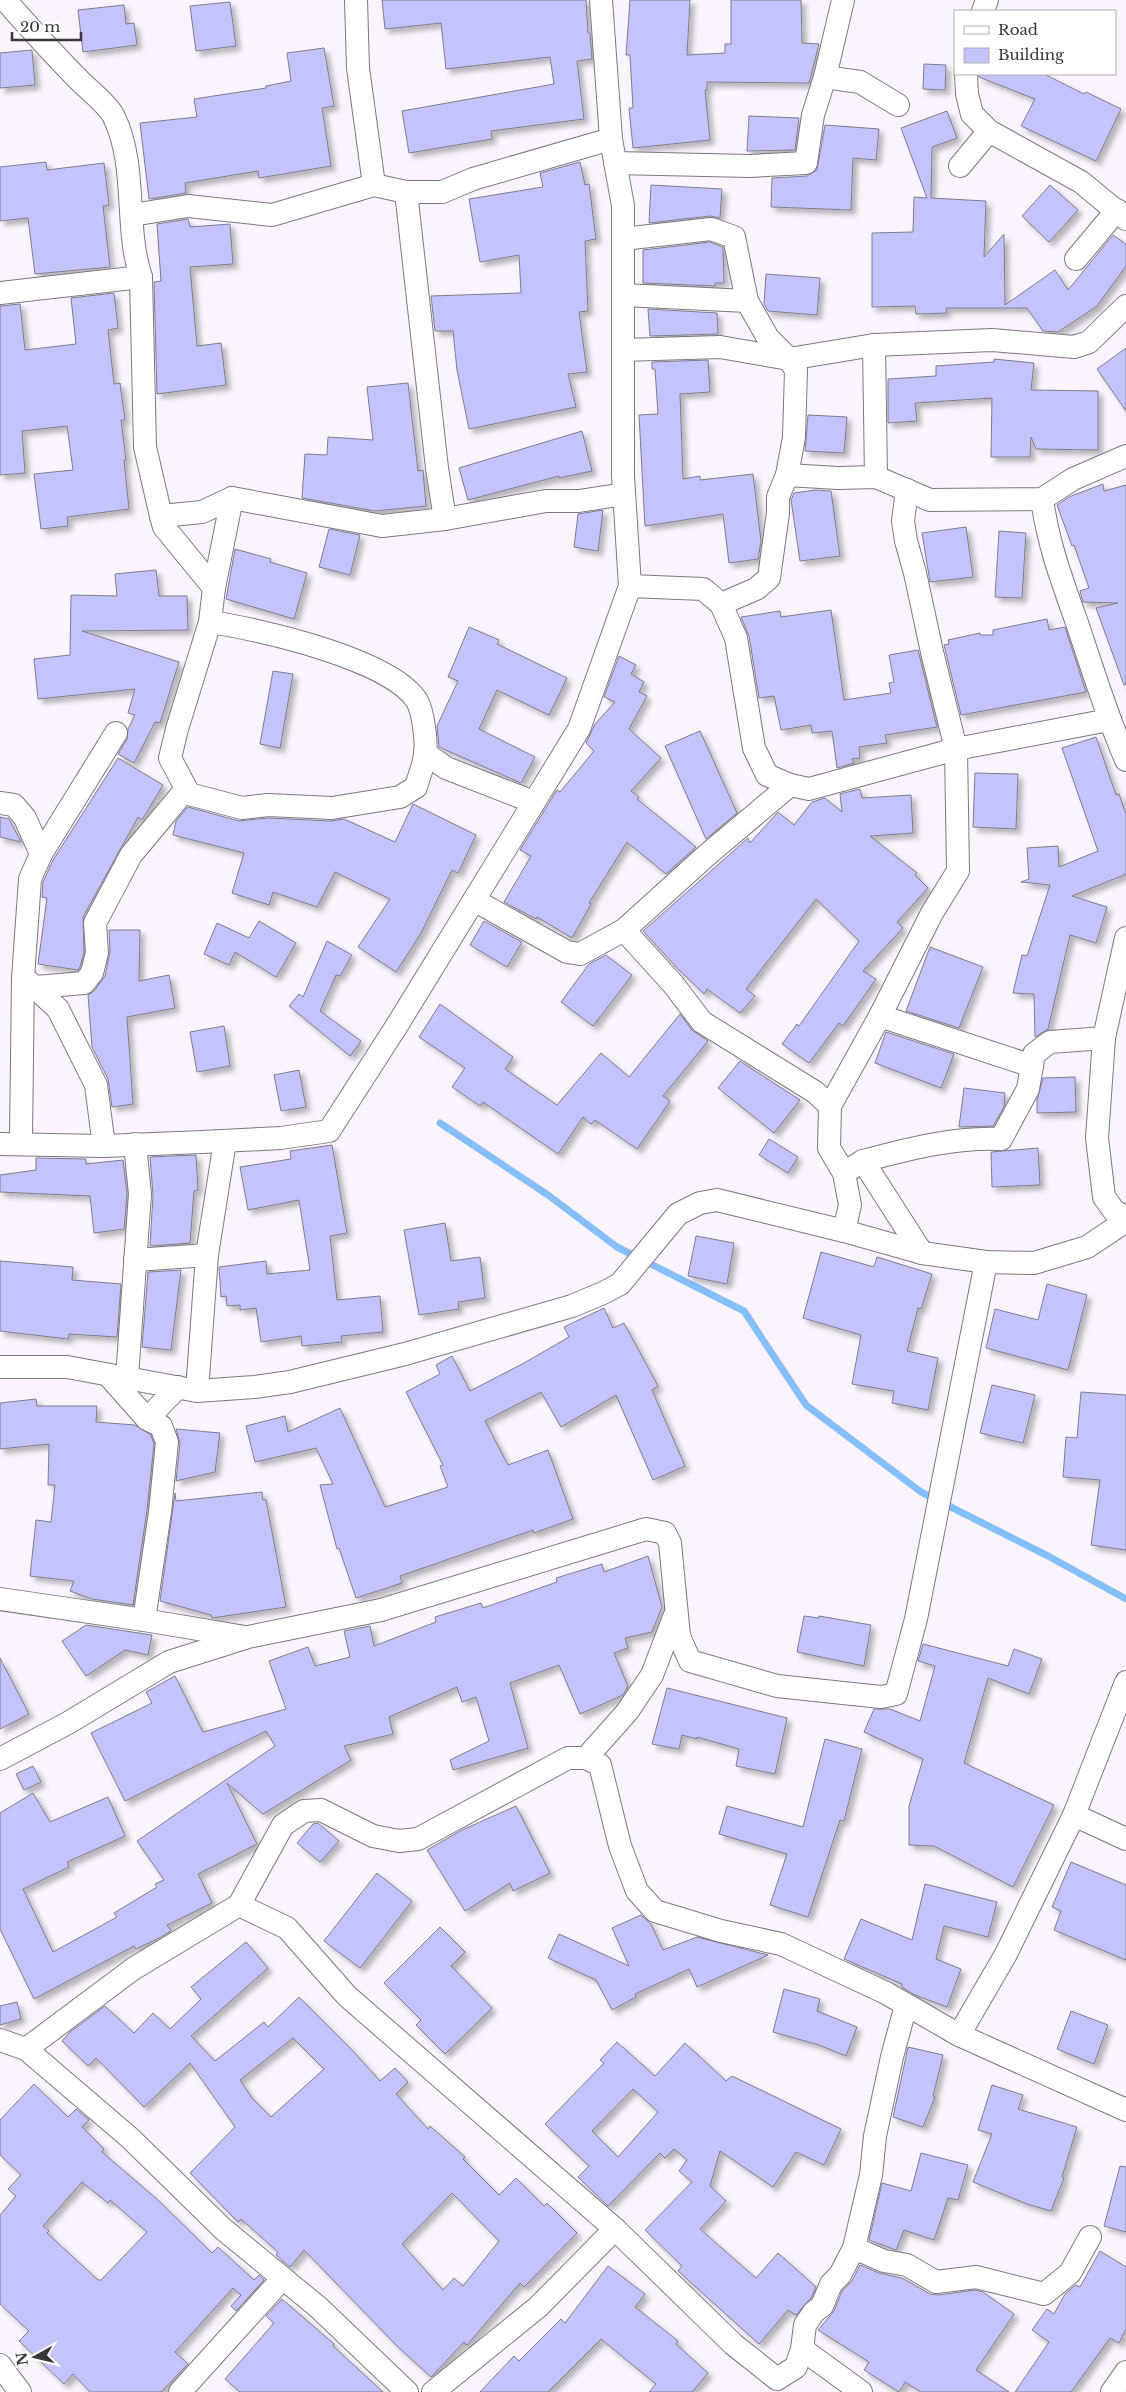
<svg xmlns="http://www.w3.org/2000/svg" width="1126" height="2392" font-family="'Libre Baskerville',serif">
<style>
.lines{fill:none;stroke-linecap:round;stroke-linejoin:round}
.stream{stroke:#86befa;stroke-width:7}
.building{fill:#c2c3ff;stroke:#7e7e88;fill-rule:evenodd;filter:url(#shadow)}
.minor-casing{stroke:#7d7780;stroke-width:24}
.minor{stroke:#fff;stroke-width:22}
</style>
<defs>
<filter id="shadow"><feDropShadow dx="4.5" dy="4.5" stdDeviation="2.5" flood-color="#0004"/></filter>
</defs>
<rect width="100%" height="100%" fill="#fbf4fe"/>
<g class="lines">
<polyline class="stream" points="440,1123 548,1195 617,1247 744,1311 806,1405 921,1492 1048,1556 1126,1599"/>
</g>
<g class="building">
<polygon points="382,0 586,0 588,33 590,33 592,59 577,61 584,119 491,131 492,139 409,153 402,111 554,84 550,57 446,69 441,23 385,29"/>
<polygon points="630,0 690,0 687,55 725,53 725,44 731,44 731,0 801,0 802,43 819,44 809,83 707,82 707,90 705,90 710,140 633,148 629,108 633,108 630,55 626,55"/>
<polygon points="230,2 236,46 196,51 190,6"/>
<polygon points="124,5 126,24 134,23 137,45 83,52 78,10"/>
<polygon points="324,48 334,106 322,108 331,166 259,178 258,171 185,183 186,193 149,199 140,123 197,117 194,99 266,88 266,86 291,81 287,53"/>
<polygon points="32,50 35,85 0,88 0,53"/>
<polygon points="924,64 946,65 945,90 923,89"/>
<polygon points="979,74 1044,74 1084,94 1086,92 1121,109 1096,161 1021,126 1035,99 979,77"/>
<polygon points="947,111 957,138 932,147 931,198 986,201 984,257 1004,234 1005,305 1055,270 1068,290 1113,235 1126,244 1126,266 1097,306 1058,332 1043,331 1027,308 946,308 947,313 916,314 915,306 872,307 872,233 913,232 914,197 927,198 901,128"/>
<polygon points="749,116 799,118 795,150 747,151"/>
<polygon points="825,125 879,129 876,160 853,158 851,210 771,207 772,178 807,176 817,170"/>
<polygon points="46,162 47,170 104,163 109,205 103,206 110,267 35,274 28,218 0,221 0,167"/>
<polygon points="580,162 585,185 589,184 596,239 585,241 588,311 579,312 587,372 568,374 576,407 469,429 457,370 453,331 435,331 431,296 521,293 519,255 480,262 469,199 543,187 540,173"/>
<polygon points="651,185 722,189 720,218 710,216 649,223"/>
<polygon points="1050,185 1078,210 1049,242 1022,216"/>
<polygon points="188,219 190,227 230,224 233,264 190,267 197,346 221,343 226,385 157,394 154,282 161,281 157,224"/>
<polygon points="710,242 723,247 724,283 715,283 715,286 643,283 643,250"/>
<polygon points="766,274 820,278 817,315 768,311 764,304"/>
<polygon points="114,293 118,328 108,330 114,384 120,383 125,420 121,420 126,460 124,460 129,509 67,517 68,526 41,529 34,474 73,470 67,426 22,431 25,473 0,475 0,306 20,304 25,350 76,344 71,298"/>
<polygon points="648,309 717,313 718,334 650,336"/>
<polygon points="1126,348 1126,411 1097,369"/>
<polygon points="994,359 1034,363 1031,390 1098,391 1098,450 1036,449 1031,437 1030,457 991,457 992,398 915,403 917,421 888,423 888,379 936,376 936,366 994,362"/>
<polygon points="708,360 710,392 680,394 683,479 700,476 700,480 753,474 761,541 758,559 729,563 723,514 645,526 639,415 658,414 655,369 652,369 652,362"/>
<polygon points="408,383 418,471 423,470 426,506 375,511 302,498 305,454 327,455 328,437 373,440 367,387"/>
<polygon points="808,415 847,417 844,453 805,451"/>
<polygon points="582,431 592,471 559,478 559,476 468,500 459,468"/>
<polygon points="1103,484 1104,491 1126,485 1126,684 1124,685 1096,608 1118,603 1083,602 1080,591 1089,588 1074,545 1072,546 1057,505 1071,496"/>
<polygon points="815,490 831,491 840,556 800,561 791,500 794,493"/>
<polygon points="603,510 598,551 574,547 578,514"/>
<polygon points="966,527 973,577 930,582 922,533"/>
<polygon points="329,529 360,535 350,575 319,567"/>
<polygon points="999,531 1026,533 1022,598 995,597"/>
<polygon points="235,549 271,559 270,562 307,573 294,619 226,599"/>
<polygon points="156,570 159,596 187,596 188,630 82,631 179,662 160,723 155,722 134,763 118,754 127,739 128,729 135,715 128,713 135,689 38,699 34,659 70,655 71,595 117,596 115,574"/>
<polygon points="831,610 844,700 891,693 889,683 894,682 889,655 918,650 937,727 885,735 887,743 859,747 860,758 852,759 854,763 837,768 832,731 812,733 811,725 781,730 774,696 759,698 749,636 741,617 780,611 781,617"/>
<polygon points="1047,619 1049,630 1065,627 1086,692 961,715 944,645 949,644 948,640 980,633 980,635 993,635 993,630"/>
<polygon points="469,627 499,640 497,644 567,678 549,715 497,690 479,729 535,757 521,783 439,747 437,726 458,681 448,677"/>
<polygon points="619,656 636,665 631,674 644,682 639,692 647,696 629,729 661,758 631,791 639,797 637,799 696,847 666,874 627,842 589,903 591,904 572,938 537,917 536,919 504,902 531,856 520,850 557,790 560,792 594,751 586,743 595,724 615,702 604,697"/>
<polygon points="273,671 293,674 280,748 260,744"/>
<polygon points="700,731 737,813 706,839 665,746"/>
<polygon points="1096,737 1116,795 1119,794 1126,814 1126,874 1072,896 1107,907 1096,943 1070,935 1048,1029 1035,1037 1034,994 1013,993 1022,955 1027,956 1050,885 1021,882 1029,879 1027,848 1058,846 1059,867 1098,851 1062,748"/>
<polygon points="118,758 163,785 142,820 138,817 83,917 84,952 80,967 78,970 38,964 47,898 42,897 43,882 53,860"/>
<polygon points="975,773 1018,774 1016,829 973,827"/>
<polygon points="860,789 862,798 911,795 913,833 870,836 917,873 915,875 928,888 897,922 903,928 863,971 876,979 843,1026 839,1023 809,1063 782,1044 797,1024 799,1026 859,941 816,899 746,989 755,996 740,1013 707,989 704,994 678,969 643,931 748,838 750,843 778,812 794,825 812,802 825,798 842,812 840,794"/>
<polygon points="413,804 476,835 458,873 452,870 421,933 396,972 358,947 390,899 335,872 317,907 273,892 269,905 232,893 244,853 173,835 176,821 188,807 239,821 268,818 331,821 344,819 395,842"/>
<polygon points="0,817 9,819 21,842 0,837"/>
<polygon points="259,921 296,943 276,977 235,952 229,965 204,954 217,923 249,938"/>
<polygon points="484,921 522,942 507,967 470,945"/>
<polygon points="109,930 140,930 139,981 169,975 175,1008 127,1017 133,1104 112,1107 108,1079 92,1047 88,995 94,991 105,976 110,952"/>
<polygon points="327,941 352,955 340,976 336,975 320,1011 361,1041 350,1056 289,1006 299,994 303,997"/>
<polygon points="930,947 983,967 959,1028 906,1011"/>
<polygon points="606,955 632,975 593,1026 561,1002 589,964"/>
<polygon points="440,1004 513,1057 505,1069 557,1105 601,1053 629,1077 680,1014 692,1030 708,1041 663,1096 670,1101 637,1149 595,1120 591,1124 583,1117 558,1154 483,1102 480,1106 452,1087 465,1068 419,1037"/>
<polygon points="224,1026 230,1066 197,1072 190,1032"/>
<polygon points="886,1032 954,1054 941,1088 875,1063"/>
<polygon points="740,1061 800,1100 774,1133 718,1088"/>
<polygon points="299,1070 306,1107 281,1111 274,1075"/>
<polygon points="1075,1077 1076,1112 1037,1113 1037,1100 1043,1078"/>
<polygon points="964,1088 1005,1093 1004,1107 993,1126 959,1127"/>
<polygon points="769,1139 798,1157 788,1173 759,1155"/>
<polygon points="332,1145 347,1233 330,1236 337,1300 380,1296 383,1332 341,1336 342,1342 302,1346 301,1336 261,1342 256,1308 240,1310 240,1305 227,1306 226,1296 221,1297 219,1267 266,1261 267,1274 310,1270 299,1200 248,1210 240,1167 291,1159 290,1151"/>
<polygon points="1038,1148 1040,1185 992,1187 991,1152"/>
<polygon points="196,1155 198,1190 194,1191 190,1243 150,1246 153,1195 150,1157"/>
<polygon points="36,1158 86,1159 86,1164 123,1160 127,1194 124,1229 94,1233 90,1196 0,1192 0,1175 36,1170"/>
<polygon points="445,1223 451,1261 480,1257 485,1298 458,1302 459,1309 419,1315 404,1230"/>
<polygon points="696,1236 734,1243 727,1284 688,1276"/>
<polygon points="821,1252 874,1267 877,1257 932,1274 921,1309 918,1308 907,1351 938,1358 928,1410 892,1403 894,1391 852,1384 861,1335 803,1318"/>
<polygon points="0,1261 73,1267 72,1280 121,1284 117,1337 69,1334 68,1339 0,1331"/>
<polygon points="181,1270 171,1350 142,1347 148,1272"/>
<polygon points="1047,1284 1087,1295 1068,1370 986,1348 995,1309 1038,1320"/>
<polygon points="604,1308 613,1328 624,1323 658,1386 652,1390 685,1466 653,1480 616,1395 561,1427 541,1392 485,1421 508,1465 548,1450 573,1519 534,1533 533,1530 400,1576 402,1583 356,1598 339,1548 337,1549 320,1485 333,1484 316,1448 255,1462 246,1426 285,1416 288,1432 340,1408 385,1507 448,1487 440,1466 443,1465 406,1392 440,1374 436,1365 452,1356 470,1391 524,1363 569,1337 564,1327"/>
<polygon points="992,1385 1035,1395 1023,1443 980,1433"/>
<polygon points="1081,1392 1126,1395 1126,1550 1091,1545 1100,1480 1063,1477 1066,1437 1077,1438"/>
<polygon points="36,1399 37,1406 97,1406 96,1422 135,1425 151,1435 154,1444 147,1510 133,1605 92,1599 70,1591 74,1581 30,1576 36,1520 51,1522 55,1485 48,1485 49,1444 0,1449 0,1403"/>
<polygon points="176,1429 220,1433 215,1472 176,1481 180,1443"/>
<polygon points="262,1492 263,1500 266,1500 286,1607 212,1618 211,1615 160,1601 175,1493 176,1501"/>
<polygon points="648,1556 662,1607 652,1632 625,1638 628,1648 614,1653 628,1686 623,1695 580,1714 559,1665 510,1683 528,1748 453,1770 450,1760 489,1741 476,1697 462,1702 457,1687 389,1717 393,1734 344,1746 351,1760 263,1814 227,1783 257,1844 198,1874 212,1903 167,1925 171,1931 157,1939 136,1949 134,1946 34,1999 0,1929 0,1813 33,1793 50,1822 108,1797 125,1836 67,1862 69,1867 23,1889 53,1952 117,1917 114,1913 157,1887 155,1884 164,1880 137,1841 275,1746 266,1731 125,1801 91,1733 152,1703 146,1692 175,1676 203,1732 286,1709 269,1661 308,1647 315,1666 350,1657 344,1631 370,1626 374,1646 436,1622 435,1617 481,1603 483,1608 557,1582 556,1578 602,1564 604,1572"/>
<polygon points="804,1616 819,1618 819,1616 871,1625 864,1666 797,1652"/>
<polygon points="86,1625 152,1635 148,1655 125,1650 86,1676 62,1641"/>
<polygon points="923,1644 1008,1666 1014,1649 1042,1659 1029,1694 988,1678 964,1763 1054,1805 1013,1887 934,1846 909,1845 909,1806 923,1759 864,1732 874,1709 890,1709 920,1721 935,1666 918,1661"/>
<polygon points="0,1658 29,1714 0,1729"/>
<polygon points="667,1688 787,1718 775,1774 736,1766 739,1749 697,1737 697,1739 682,1735 679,1749 652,1744"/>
<polygon points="825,1739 862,1749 844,1821 840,1820 808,1917 770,1905 787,1854 719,1834 727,1806 803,1827"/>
<polygon points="33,1766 41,1782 24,1790 16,1774"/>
<polygon points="516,1806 550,1873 513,1891 510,1883 465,1911 427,1850 462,1830"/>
<polygon points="318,1823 339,1841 320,1862 297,1843 313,1824"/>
<polygon points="1071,1862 1126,1885 1126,1960 1054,1930 1061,1911 1052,1907"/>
<polygon points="377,1873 412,1901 360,1968 324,1941"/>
<polygon points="925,1884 997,1902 988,1937 944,1926 936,1959 961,1969 947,2007 915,1995 902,1987 902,1984 844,1959 861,1919 912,1940"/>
<polygon points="641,1915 651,1924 663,1950 697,1937 768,1955 697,1987 689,1969 635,1994 636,1997 612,2010 596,1980 548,1958 559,1934 629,1966 612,1928"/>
<polygon points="440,1927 465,1952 451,1966 492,2008 445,2054 416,2025 421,2020 384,1983"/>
<path d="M246,1942L268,1968L191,2036L215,2061L264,2022L268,2027L299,1997L353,2051L380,2081L395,2068L408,2082L396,2094L428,2129L430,2126L465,2157L463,2159L499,2195L516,2178L544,2206L547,2203L577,2233L524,2287L520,2283L467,2345L464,2342L431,2377L398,2347L304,2250L290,2267L276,2255L278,2252L241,2219L238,2222L190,2173L235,2127L190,2063L144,2107L96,2058L88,2066L62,2041L70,2032L105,2006L134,2033L153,2013L170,2029L201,1999L191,1987ZM293,2038L324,2069L271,2117L252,2098L240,2080ZM452,2193L499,2241L463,2286L454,2278L443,2290L402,2244Z"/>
<polygon points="784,1989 820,1999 817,2011 857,2027 846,2056 819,2045 773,2032"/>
<polygon points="17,2002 21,2019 0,2025 0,2006"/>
<polygon points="1071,2011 1108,2025 1094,2064 1057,2049"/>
<path d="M617,2042L655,2076L685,2043L726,2081L732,2076L841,2129L824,2165L796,2152L773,2187L720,2151L710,2186L726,2201L700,2229L756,2278L778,2253L816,2287L811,2298L796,2315L788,2310L759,2344L678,2271L682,2266L645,2230L692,2182L679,2171L687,2160L674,2149L665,2158L660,2153L608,2206L578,2177L589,2166L545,2124L604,2063L600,2060ZM633,2089L658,2112L618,2157L592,2131Z"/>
<polygon points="908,2047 943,2055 933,2096 935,2097 923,2127 893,2117"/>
<path d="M34,2084L68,2117L76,2109L89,2120L82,2127L104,2149L102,2152L158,2200L212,2253L218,2247L254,2280L259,2275L264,2280L236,2311L231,2306L241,2295L233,2288L175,2352L188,2364L161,2392H90L73,2374L64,2384L19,2341L29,2331L0,2304V2215L16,2196L8,2189L21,2175L0,2155V2120ZM82,2182L108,2203L110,2200L147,2232L101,2280H98L47,2233L49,2231L43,2226Z"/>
<polygon points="992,2085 1023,2095 1018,2109 1077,2127 1062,2177 1064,2178 1051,2211 1027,2204 973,2182 992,2134 978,2130"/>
<polygon points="921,2153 968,2165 958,2200 948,2198 934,2240 904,2230 896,2250 869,2240 882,2183 911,2191"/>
<polygon points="1120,2166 1126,2167 1126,2232 1104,2226"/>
<polygon points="1100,2251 1126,2267 1126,2329 1119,2343 1110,2338 1071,2392 1015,2392 1049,2342 1032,2330 1047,2309 1054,2314 1065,2294 1076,2285 1080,2287"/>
<polygon points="860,2265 879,2273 902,2278 930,2294 938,2295 975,2290 983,2292 1014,2314 976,2370 1009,2392 921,2392 905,2382 899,2392 864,2370 869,2362 818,2330 834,2311 842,2291 852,2281"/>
<polygon points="608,2266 645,2294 635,2307 678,2341 676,2344 708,2373 692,2392 649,2392 656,2384 601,2339 548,2392 480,2392 514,2356 519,2361 561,2319 565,2323"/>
<polygon points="282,2299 334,2344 333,2346 383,2392 240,2392 225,2379 274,2323 266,2316"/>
</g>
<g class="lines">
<defs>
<g id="minor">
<path d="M5,0C30,28 54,55 80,81C89,90 109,106 114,117C138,167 124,226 141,277L145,447L161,516L164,527L214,588"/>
<polyline points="356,0 358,68 374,185"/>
<polyline points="983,11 987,0"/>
<polyline points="966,74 967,94 972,114 989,131 1081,182 1126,219"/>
<polyline points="825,77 860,82 898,105"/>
<polyline points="615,163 750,166 806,163 813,115 825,77 843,0"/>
<polyline points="960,166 989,131"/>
<polyline points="406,192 437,468 445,519"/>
<polyline points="132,215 188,206 272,215 374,185 406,192 442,192 473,179 611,139"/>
<polyline points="623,239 711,229 734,237 747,301 768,338 789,359 796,370 794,437 787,475 778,497 778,513 769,578 756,589 721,604"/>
<polyline points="1076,259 1117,210"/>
<polyline points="0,293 141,277"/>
<polyline points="623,295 747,301"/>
<polyline points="874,345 876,477"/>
<polyline points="623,350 720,347 789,359 874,345 992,340 1074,347 1089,342 1126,306"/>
<polyline points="787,475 838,478 876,477 930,500 1042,499 1073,479 1126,456"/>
<polyline points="907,490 903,521 906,541 915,573 932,652 956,749 958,871 932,913 880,1016 830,1106 829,1148 844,1173 863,1161 922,1253"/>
<path d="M1042,499C1048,543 1061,578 1076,620C1092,667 1106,714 1126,760"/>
<polyline points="161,516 202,512 232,498 382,526 445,519 546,501 579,501 624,494"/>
<polyline points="630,586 703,589 721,604 736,638 754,748 767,775 790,785 809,789 956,749 1109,720"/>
<path d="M210,622C258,629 391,659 417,701C423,711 427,742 425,754C424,765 419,776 416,787L400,797L332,808L268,805L242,808L189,794L170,758L177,729L210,622L214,588L232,498"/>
<polyline points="425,753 446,768 523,798 533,804"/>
<polyline points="0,803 14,805 25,818 41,854"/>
<polyline points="474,900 567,952 580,954 624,930 707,855 790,785"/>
<polyline points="624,930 673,984 702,1022 815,1092 830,1106"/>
<polyline points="1126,938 1104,1038 1097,1138 1104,1197 1114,1211 1126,1217"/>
<polyline points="29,982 58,1009 96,1085 104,1146"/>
<polyline points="36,987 84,983 92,973 97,953 95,923 131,855 186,789"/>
<polyline points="880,1016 1032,1066"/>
<polyline points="0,1144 104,1146 202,1142 281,1138 329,1131 396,1027 579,729 630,586 623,476 623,206 611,139 601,0"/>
<polyline points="19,1144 21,1136 23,978 30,879 41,854 116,733"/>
<path d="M863,1161C908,1149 954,1137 1001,1139L1028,1089L1034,1054L1050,1042L1104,1038"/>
<polyline points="844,1173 850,1205 844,1231"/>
<polyline points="135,1260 207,1255"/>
<polyline points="0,1367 67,1367 197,1391 254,1387 290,1382 405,1354 572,1306 603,1293 620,1284 678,1214 700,1203 717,1200 844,1231 922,1253 986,1262 1034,1263 1087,1247 1126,1221"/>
<polyline points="108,1375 147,1419 161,1426 167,1442 160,1512 144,1620"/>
<polyline points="127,1378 140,1194 135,1144"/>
<polyline points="197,1391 207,1255 225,1141"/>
<polyline points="147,1419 178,1387"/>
<polyline points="0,1599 144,1620 245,1637"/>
<polyline points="586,1758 627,1712 652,1675 675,1615"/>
<polyline points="0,1759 68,1723 169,1662 248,1637 381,1610 646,1529 665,1533 670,1543 679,1636 690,1661 777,1686 881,1697 896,1694 916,1619 986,1262"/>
<polyline points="1074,1815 1126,1839"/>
<polyline points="239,1905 287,1928 347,1996 615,2229 733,2344 777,2379 796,2367 802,2349 805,2325 814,2312 822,2306 831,2284 840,2275 854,2248 871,2175 875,2136 892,2057 906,2005"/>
<polyline points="959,2035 1006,1954 1074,1815 1126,1682"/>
<polyline points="0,2040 26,2049 130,2138 223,2229 318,2307 407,2392"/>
<polyline points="26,2049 133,1969 239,1905 283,1825 304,1811 321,1810 373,1836 399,1841 418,1839 568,1758 586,1758 600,1765 620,1846 637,1891 655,1911 721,1931 781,1944 886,1993 959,2035 1126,2110"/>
<polyline points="854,2248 884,2261 907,2265 936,2282 976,2277 1044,2294 1070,2273 1090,2237"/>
<polyline points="802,2349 861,2392"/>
<polyline points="0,2365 20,2392"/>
<polyline points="180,2392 283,2278"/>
<polyline points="433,2392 538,2307 615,2229"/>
<polyline points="1112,2392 1126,2372"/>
</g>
</defs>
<use href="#minor" class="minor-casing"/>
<use href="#minor" class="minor"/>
</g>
<rect x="954" y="10" width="162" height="65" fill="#ffffff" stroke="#b0afb0"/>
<rect x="964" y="26" width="25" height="8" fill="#ffffff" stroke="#b0afb0"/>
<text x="998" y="35" font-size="15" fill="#39363a">Road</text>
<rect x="964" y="48" width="25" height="15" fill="#c2c3ff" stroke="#b0afb0"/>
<text x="998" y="60" font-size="15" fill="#39363a">Building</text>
<g transform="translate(35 2357) rotate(262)" stroke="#ffffff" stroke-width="4" paint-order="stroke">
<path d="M0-4L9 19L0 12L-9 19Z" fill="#39363a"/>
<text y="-8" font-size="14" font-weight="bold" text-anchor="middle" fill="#39363a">N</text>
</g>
<path d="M12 32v8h69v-8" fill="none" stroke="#39363a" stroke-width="2.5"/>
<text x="20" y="32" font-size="15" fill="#39363a" stroke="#ffffff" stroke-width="4" paint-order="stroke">20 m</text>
</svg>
